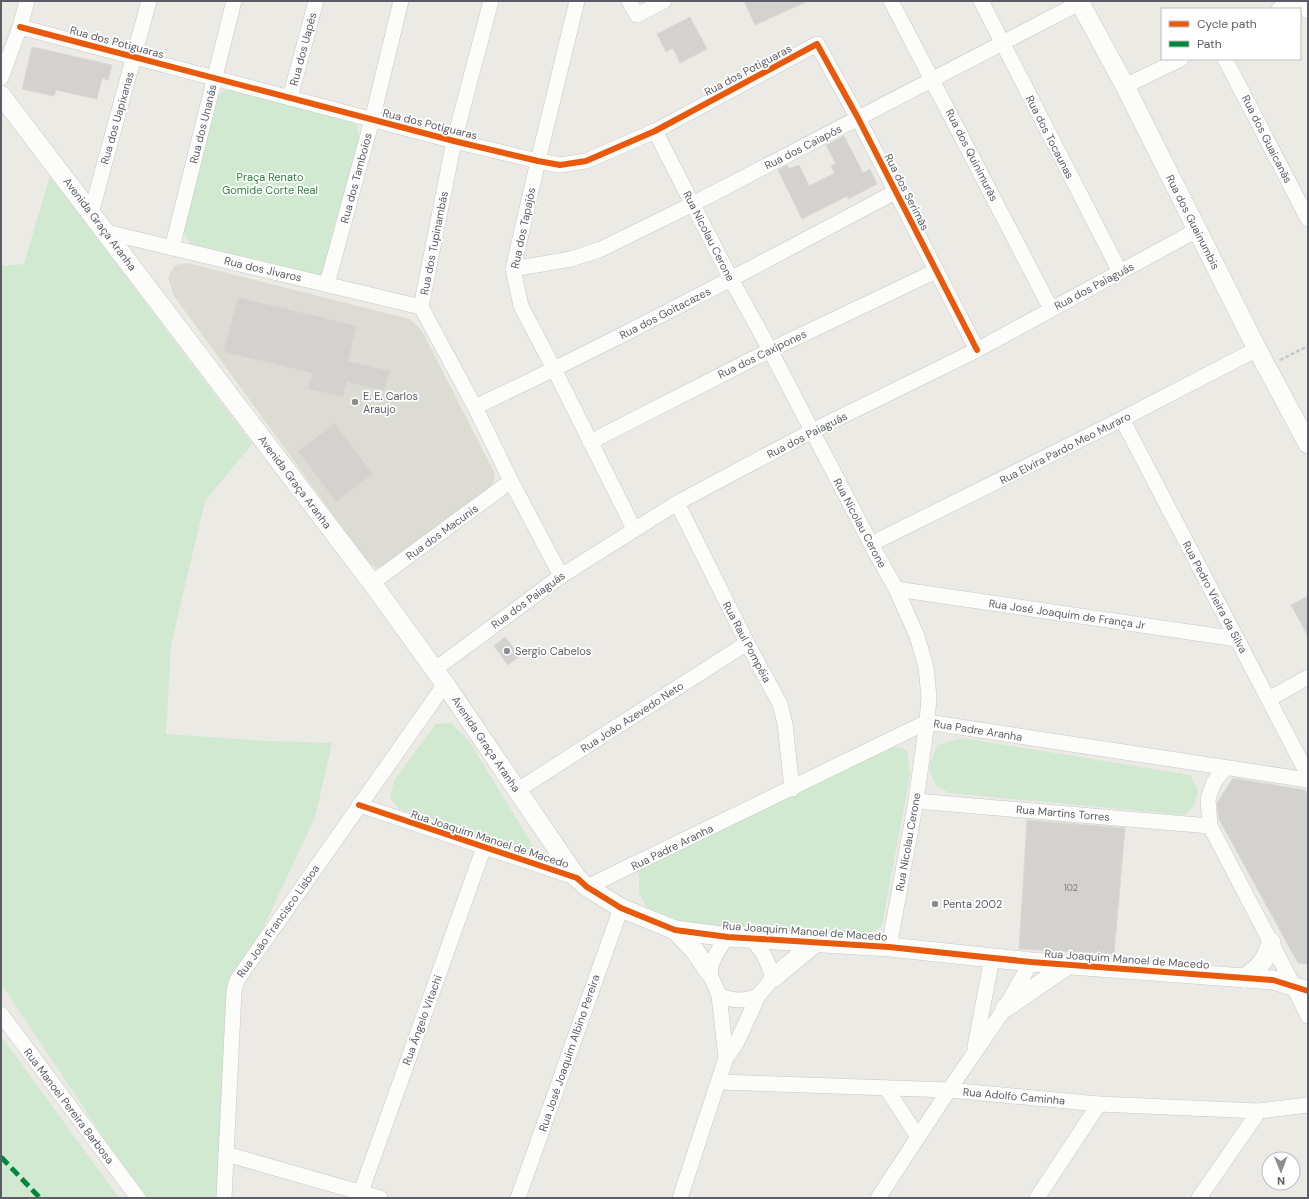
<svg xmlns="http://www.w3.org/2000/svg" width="1309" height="1199" font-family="'DM Sans',sans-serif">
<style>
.education{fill:#dddcd4}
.green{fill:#d1e8d1}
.building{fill:#d3d2cf;stroke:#dad9d4}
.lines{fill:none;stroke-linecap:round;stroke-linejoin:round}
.minor-casing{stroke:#c7c8c7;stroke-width:16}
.tertiary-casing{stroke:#c7c8c7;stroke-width:20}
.path{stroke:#c7ccca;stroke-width:2.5;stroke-dasharray:4 2;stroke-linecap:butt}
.minor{stroke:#fcfcfb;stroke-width:15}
.tertiary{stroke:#fcfcfb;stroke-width:19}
.quiet{stroke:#00873e;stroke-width:5;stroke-dasharray:10 5;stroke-linecap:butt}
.cycleway-casing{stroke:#fff;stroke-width:8}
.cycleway{stroke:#e8590c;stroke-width:6}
.poi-dot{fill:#8d8e90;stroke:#fff;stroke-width:1.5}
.labels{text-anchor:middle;stroke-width:3.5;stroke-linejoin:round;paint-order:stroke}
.number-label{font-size:9px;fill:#7a7c7f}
.street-label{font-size:11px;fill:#5a5d63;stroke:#fff}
.park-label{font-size:11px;fill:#2f853c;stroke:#fff}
.poi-label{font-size:11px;fill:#5a5d63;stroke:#fff;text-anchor:start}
</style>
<rect width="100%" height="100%" fill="#ebeae5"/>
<polygon class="education" points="188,263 410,319 422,331 495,474 494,480 490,487 388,563 377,568 368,563 174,296 168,278 175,265"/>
<g class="green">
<polygon points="237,89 348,118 357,125 360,144 325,270 319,276 191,244 184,234 181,221 212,103 223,91"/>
<polygon points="50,176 252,444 205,501 171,645 166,734 266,741 332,743 315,817 234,991 224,1198 144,1198 1,984 1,266 24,264"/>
<polygon points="451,723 469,741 538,854 399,809 390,798 394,781 436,724"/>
<polygon points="963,738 1190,775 1198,791 1194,805 1185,815 949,793 935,785 929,768 937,745"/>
<polygon points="891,746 907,750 910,774 882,926 869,935 848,937 693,926 648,908 639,894 639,869"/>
<polygon points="1,1036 119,1198 1,1198"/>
</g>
<g class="building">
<polygon points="744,1 808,1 755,25"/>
<polygon points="690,17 707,49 680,63 673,48 666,52 657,34"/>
<polygon points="32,47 112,65 108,80 102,78 97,99 56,90 54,96 22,89"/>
<polygon points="844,136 863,173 870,169 877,184 848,199 847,196 802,219 778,170 787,165 789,169 799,165 809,186 835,173 831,166 836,164 826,145"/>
<polygon points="238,297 357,326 348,361 390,371 384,391 347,382 343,397 308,389 312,373 223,352"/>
<polygon points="335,423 373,474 336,502 298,451"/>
<polygon points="1308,596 1308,636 1291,605"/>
<polygon points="505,637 520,656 508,665 494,646"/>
<polygon points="1233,778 1305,790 1308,797 1308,964 1298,963 1219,819 1217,803"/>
<polygon points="1027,820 1125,828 1114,954 1019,949"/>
</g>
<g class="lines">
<defs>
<g id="minor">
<polyline points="491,1 454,141 421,307 475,407 511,481 561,576"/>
<polyline points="577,1 538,161 513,269 521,306 554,369 634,529"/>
<polyline points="629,1 637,15 664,1"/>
<polyline points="891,1 1051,309"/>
<polyline points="981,1 1120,272"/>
<polyline points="1303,1 1308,11"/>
<polyline points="1279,9 1295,1"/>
<polyline points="20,27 454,141 538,161 560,165 586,161 655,131 817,44 858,118 977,350"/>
<polyline points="1225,59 1308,219"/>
<polyline points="1,78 20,27 27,1"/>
<polyline points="1125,86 1181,59"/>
<polyline points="290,98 316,1"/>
<polyline points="655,131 731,279 770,350 871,544 896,589 917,636 926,667 929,697 927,722 916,801 889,947"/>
<polyline points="91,213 149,1"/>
<polyline points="106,232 421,307"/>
<polyline points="172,248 234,1"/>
<polyline points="513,269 571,259 599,250 693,204 1083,1"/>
<polyline points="327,284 372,120 401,1"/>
<path d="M475,407C617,340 756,266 895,192"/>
<polyline points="1122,419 1308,775"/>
<polyline points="590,442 770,350 936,271"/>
<polyline points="677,503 747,643 780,704 785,724 792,789"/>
<polyline points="871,544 1122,419 1257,349"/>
<polyline points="372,583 511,481"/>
<polyline points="896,589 1237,639"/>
<polyline points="434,670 561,576 677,503 812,431 977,350 1197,230"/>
<polyline points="1269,699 1308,677"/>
<polyline points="1225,768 1214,782 1208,799 1210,826 1289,977 1308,1016"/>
<polyline points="518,790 747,643"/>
<polyline points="916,801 1210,826"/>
<polyline points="359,805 577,878"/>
<polyline points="587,887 927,722 1308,780"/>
<path d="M719,995C734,1002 744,1001 758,996"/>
<polyline points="1,1014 138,1198"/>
<polyline points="975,1047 992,958"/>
<path d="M726,1058L719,995L709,972C713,958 718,948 728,937"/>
<polyline points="719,1082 949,1090 1099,1104 1259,1111 1308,1105"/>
<polyline points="886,1088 918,1137"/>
<polyline points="226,1154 380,1198"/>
<polyline points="361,1192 484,847"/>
<polyline points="224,1198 234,991 237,980 445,684"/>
<polyline points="518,1198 621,908"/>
<path d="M680,1198L726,1058L737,1042L758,996L773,978C768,961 763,952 752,939"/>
<polyline points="878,1198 949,1090 1005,1008 1031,962"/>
<polyline points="1037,1198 1099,1104"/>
<polyline points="1199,1198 1259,1111"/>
</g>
<g id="tertiary">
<polyline points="1079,1 1125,86 1257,349 1308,444"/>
<polyline points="1,95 372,583 445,684 577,878 587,887 621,908 675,930 728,937 889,947 1031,962 1273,980 1308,991"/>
<polyline points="675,930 695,951 709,972"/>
<polyline points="773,978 815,943"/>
<path d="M1244,978C1260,967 1266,961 1271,942"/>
<polyline points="1005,1008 1068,965"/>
</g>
</defs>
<use href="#minor" class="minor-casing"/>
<use href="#tertiary" class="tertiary-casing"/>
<polyline class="path" points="1280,360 1308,346"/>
<use href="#minor" class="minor"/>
<use href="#tertiary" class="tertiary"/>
<polyline class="quiet" points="1,1157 40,1198"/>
<defs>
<g id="cycleway">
<polyline points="20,27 454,141 538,161 560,165 586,161 655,131 817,44 858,118 977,350"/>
<polyline points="359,805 577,878 587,887 621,908 675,930 728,937 889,947 1031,962 1273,980 1308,991"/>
</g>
</defs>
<use href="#cycleway" class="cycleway-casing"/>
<use href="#cycleway" class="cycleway"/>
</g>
<g class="poi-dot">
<circle cx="355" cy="402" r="4"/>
<circle cx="507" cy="651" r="4"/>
<circle cx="935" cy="904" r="4"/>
</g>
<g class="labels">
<g class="number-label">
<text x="1071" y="891">102</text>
</g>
<g class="street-label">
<text transform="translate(117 42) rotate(15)" y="4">Rua dos Potiguaras</text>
<text transform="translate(303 49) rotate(-75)" y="4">Rua dos Uapés</text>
<text transform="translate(748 70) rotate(-28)" y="4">Rua dos Potiguaras</text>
<text transform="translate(117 118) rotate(-74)" y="4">Rua dos Uapixanas</text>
<text transform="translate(203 124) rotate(-76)" y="4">Rua dos Unanás</text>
<text transform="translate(430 124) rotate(14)" y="4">Rua dos Potiguaras</text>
<text transform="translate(1050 137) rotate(63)" y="4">Rua dos Tocaunas</text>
<text transform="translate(1267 139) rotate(63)" y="4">Rua dos Guaicanãs</text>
<text transform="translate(803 147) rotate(-27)" y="4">Rua dos Caiapós</text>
<text transform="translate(972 155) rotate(63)" y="4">Rua dos Quinimurãs</text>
<text transform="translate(356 178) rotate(-75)" y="4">Rua dos Tamboios</text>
<text transform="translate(907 192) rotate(63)" y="4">Rua dos Serimãs</text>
<text transform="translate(1193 222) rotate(63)" y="4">Rua dos Guainumbis</text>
<text transform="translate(100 224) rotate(53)" y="4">Avenida Graça Aranha</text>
<text transform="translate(523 228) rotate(-78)" y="4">Rua dos Tapajós</text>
<text transform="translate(709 236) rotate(63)" y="4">Rua Nicolau Cerone</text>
<text transform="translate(434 243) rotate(-79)" y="4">Rua dos Tupinambás</text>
<text transform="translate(263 269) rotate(13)" y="4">Rua dos Jivaros</text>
<text transform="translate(1094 286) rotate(-28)" y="4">Rua dos Paiaguás</text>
<text transform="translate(665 313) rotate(-27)" y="4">Rua dos Goitacazes</text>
<text transform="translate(762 354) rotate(-26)" y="4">Rua dos Caxipones</text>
<text transform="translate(807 435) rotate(-27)" y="4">Rua dos Paiaguás</text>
<text transform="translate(1065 448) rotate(-27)" y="4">Rua Elvira Pardo Meo Muraro</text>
<text transform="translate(295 482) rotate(53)" y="4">Avenida Graça Aranha</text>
<text transform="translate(860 523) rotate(62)" y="4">Rua Nicolau Cerone</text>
<text transform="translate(442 532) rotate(-36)" y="4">Rua dos Macunis</text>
<text transform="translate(1215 597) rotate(62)" y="4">Rua Pedro Vieira da Silva</text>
<text transform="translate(528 600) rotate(-36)" y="4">Rua dos Paiaguás</text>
<text transform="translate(1067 614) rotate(8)" y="4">Rua José Joaquim de França Jr</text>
<text transform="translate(747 642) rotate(62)" y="4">Rua Raul Pompéia</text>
<text transform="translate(632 717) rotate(-33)" y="4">Rua João Azevedo Neto</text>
<text transform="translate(978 730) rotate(9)" y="4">Rua Padre Aranha</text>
<text transform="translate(486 744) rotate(56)" y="4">Avenida Graça Aranha</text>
<text transform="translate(1063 813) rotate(5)" y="4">Rua Martins Torres</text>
<text transform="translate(490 839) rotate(18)" y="4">Rua Joaquim Manoel de Macedo</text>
<text transform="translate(908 842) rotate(-80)" y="4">Rua Nicolau Cerone</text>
<text transform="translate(672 847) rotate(-26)" y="4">Rua Padre Aranha</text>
<text transform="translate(278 921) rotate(-55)" y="4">Rua João Francisco Lisboa</text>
<text transform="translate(805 931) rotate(4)" y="4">Rua Joaquim Manoel de Macedo</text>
<text transform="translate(1127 959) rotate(4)" y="4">Rua Joaquim Manoel de Macedo</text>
<text transform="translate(422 1020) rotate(-70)" y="4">Rua Ângelo Vitachi</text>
<text transform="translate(569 1053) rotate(-71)" y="4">Rua José Joaquim Albino Pereira</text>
<text transform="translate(1014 1096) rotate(5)" y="4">Rua Adolfo Caminha</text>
<text transform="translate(69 1106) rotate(53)" y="4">Rua Manoel Pereira Barbosa</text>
</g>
<g class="park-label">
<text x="270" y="181">Praça Renato<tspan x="270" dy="13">Gomide Corte Real</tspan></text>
</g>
<g class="poi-label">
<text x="363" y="400">E. E. Carlos<tspan x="363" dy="13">Araujo</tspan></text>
<text x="515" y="655">Sergio Cabelos</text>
<text x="943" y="908">Penta 2002</text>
</g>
</g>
<rect width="1309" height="1199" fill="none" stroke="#5a5d63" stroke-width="4"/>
<rect x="1161" y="8" width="140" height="52" fill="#ffffff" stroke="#bdbec1"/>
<rect x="1169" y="21" width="20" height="6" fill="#e8590c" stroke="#bdbec1"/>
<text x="1197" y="28" font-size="12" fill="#5a5d63">Cycle path</text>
<rect x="1169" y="41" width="20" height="6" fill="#00873e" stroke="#bdbec1"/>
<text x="1197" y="48" font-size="12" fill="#5a5d63">Path</text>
<g transform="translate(1281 1171) rotate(179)"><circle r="19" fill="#ffffff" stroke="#bdbec1"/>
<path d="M0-3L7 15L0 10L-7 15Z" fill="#8d8e90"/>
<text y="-6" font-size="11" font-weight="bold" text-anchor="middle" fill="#5a5d63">N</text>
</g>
</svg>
